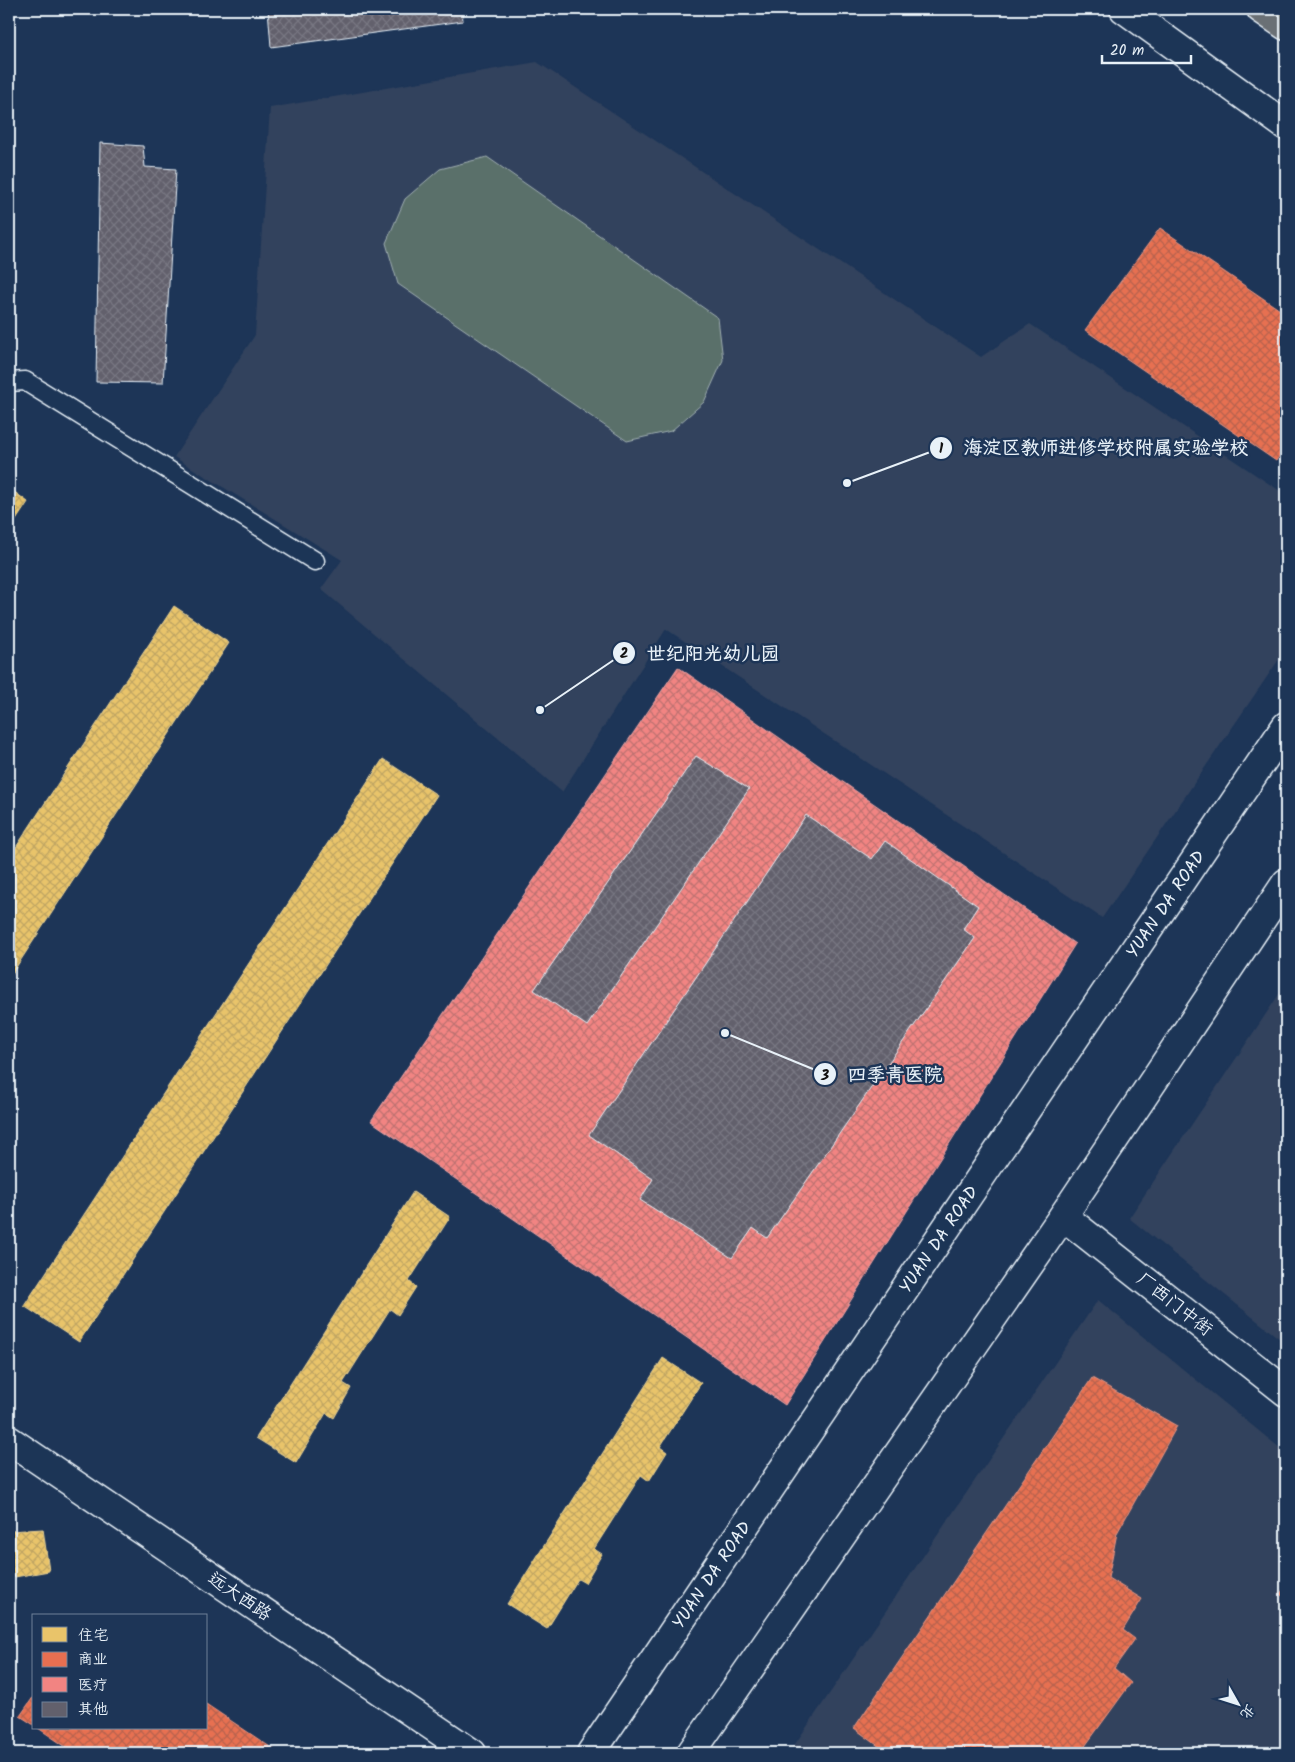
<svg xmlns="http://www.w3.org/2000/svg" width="1295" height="1762" font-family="Kalam,'LXGW WenKai TC',sans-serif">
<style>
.built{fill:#32425d}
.park{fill:#5a6f6b;stroke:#a1b0b2}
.homes{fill:url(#homes-cross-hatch);stroke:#e9d295}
.shops{fill:url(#shops-cross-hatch);stroke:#e79683}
.health{fill:url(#health-cross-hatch);stroke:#efa5a5}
.building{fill:url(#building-cross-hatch);stroke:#e8f1f8}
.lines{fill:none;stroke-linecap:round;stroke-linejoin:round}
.service-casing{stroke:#e8f1f8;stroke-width:21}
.minor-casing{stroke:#e8f1f8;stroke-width:31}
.tertiary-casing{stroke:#e8f1f8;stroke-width:31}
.secondary-casing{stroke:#e8f1f8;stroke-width:31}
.trunk-casing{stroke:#e8f1f8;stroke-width:31}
.service{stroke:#1d3557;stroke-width:18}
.minor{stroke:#1d3557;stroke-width:28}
.tertiary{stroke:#1d3557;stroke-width:28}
.secondary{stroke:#1d3557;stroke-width:28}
.trunk{stroke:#6b6f75;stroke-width:28}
.labels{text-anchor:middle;stroke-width:5;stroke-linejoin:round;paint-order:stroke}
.street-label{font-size:18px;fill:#e8f1f8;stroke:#1d3557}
.leader{fill:none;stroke:#e8f1f8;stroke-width:2}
.callout-dot{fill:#e8f1f8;stroke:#1d3557;stroke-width:2}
.mark-label{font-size:15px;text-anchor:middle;font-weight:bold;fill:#111}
.callout-label{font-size:19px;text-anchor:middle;font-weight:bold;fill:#e8f1f8;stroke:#1d3557;stroke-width:5;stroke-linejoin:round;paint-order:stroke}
</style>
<defs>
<pattern id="homes-cross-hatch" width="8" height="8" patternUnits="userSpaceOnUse" patternTransform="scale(1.25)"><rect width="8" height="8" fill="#e9c46a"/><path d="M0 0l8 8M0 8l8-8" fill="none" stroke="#c0a562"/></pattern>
<pattern id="shops-cross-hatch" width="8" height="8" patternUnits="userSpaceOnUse" patternTransform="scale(1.25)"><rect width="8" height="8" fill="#e76f51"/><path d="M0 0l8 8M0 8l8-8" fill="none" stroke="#b7634f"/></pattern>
<pattern id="health-cross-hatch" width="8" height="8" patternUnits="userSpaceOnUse" patternTransform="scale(1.25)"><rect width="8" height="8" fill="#f28482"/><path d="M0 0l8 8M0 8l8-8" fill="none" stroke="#be7271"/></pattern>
<pattern id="building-cross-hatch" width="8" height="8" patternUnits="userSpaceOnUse" patternTransform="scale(1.25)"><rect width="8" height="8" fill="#62606c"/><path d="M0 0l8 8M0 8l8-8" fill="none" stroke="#787782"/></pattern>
</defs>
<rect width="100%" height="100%" fill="#1d3557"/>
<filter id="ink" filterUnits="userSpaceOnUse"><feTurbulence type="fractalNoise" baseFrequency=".02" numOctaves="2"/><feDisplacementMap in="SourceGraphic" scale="10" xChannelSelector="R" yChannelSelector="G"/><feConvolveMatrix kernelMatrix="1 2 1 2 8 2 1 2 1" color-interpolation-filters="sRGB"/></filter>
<g filter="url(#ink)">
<g class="built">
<polygon points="537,62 981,357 1030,324 1286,495 1286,649 1102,918 666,629 562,792 321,589 342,560 174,457 255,335 270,108"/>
<polygon points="1286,984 1286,1344 1129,1218"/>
<polygon points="1098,1300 1286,1453 1286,1753 789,1753"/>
</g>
<polygon class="park" points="487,157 718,318 723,360 704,402 671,431 627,441 398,284 386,243 405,199 440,169"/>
<g class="homes">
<polygon points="9,488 28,502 9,531"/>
<polygon points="174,606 229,643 9,978 9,858"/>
<polygon points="383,759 437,795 79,1342 24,1306"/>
<polygon points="413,1192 450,1217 409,1281 416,1287 398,1315 390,1309 343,1383 351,1388 334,1418 326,1413 296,1463 256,1438"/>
<polygon points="663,1358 701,1383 660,1447 667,1452 649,1481 641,1475 594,1549 602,1554 585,1583 578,1579 547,1629 507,1604"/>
<polygon points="43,1529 49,1571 9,1578 9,1531"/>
</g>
<g class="shops">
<polygon points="1160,228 1286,314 1286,446 1276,461 1085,330"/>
<polygon points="1092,1378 1177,1426 1117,1533 1108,1578 1142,1599 1123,1630 1135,1639 1114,1668 1131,1683 1080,1753 888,1753 854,1728"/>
<polygon points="1286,1586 1286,1599 1280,1594"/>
<polygon points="34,1696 34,1725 20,1716"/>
<polygon points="206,1704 279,1753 75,1753 38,1728 206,1728"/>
</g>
<polygon class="health" points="678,667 1075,944 785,1405 371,1121"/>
<g class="building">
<polygon points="268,9 462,9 463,21 271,47"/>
<polygon points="100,143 143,146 145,167 176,169 163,383 96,382"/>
<polygon points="696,756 749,789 587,1026 534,990"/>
<polygon points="806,815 872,859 885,841 978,906 963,929 975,938 767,1238 753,1228 732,1258 640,1200 653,1179 589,1135"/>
</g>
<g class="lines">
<defs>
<polyline id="service" points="9,382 25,381 315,561"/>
<g id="minor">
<polyline points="1063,1216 1286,1392"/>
<polyline points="9,1440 472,1753"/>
</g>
<polyline id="tertiary" points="1124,9 1286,126"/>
<g id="secondary">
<path id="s1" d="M591,1753L1286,726"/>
<polyline points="691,1753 1063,1216 1286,883"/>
</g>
<polyline id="trunk" points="1261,9 1286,26"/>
</defs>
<use href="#service" class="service-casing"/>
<use href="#minor" class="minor-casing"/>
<use href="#tertiary" class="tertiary-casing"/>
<use href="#secondary" class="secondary-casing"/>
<use href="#trunk" class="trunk-casing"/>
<use href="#service" class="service"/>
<use href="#minor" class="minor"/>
<use href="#tertiary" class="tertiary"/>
<use href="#secondary" class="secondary"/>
<use href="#trunk" class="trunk"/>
</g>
</g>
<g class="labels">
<g class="street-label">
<text dy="6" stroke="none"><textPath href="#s1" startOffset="1025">YUAN DA ROAD</textPath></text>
<text dy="6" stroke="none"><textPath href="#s1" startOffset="620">YUAN DA ROAD</textPath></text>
<text transform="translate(1175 1304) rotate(38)" y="6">厂西门中街</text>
<text dy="6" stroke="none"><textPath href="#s1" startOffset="215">YUAN DA ROAD</textPath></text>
<text transform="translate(240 1596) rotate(34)" y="6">远大西路</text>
</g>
</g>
<path class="leader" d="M847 483L941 448M540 710L624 653M725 1033L825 1074"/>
<g class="callout-dot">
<circle cx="847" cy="483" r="5"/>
<circle cx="540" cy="710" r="5"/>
<circle cx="725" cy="1033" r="5"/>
<circle cx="941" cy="448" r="12"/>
<circle cx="624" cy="653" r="12"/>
<circle cx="825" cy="1074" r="12"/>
</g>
<g class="mark-label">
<text x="941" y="453">1</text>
<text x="624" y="658">2</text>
<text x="825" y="1080">3</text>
</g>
<g class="callout-label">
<text x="1106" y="454">海淀区教师进修学校附属实验学校</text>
<text x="713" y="660">世纪阳光幼儿园</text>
<text x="895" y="1081">四季青医院</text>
</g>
<rect width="1295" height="1762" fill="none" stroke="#1d3557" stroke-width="30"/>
<rect x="15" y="15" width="1265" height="1732" fill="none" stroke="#e8f1f8" stroke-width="2" filter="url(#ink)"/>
<rect x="32" y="1614" width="175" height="115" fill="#1d3557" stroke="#6e8097"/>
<rect x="42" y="1627" width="25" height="15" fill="#e9c46a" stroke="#6e8097"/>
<text x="78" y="1640" font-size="15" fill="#e8f1f8">住宅</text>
<rect x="42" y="1652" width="25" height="15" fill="#e76f51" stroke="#6e8097"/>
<text x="78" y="1664" font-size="15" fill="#e8f1f8">商业</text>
<rect x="42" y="1677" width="25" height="15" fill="#f28482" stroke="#6e8097"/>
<text x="78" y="1690" font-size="15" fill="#e8f1f8">医疗</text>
<rect x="42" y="1702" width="25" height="15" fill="#62606c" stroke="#6e8097"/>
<text x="78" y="1714" font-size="15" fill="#e8f1f8">其他</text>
<g transform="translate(1238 1704) rotate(129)" stroke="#1d3557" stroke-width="4" paint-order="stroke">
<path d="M0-4L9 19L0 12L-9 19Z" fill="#e8f1f8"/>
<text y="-8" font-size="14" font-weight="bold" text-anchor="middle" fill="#e8f1f8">北</text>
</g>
<path d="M1102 55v8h89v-8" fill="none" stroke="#e8f1f8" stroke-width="2.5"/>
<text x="1110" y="55" font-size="15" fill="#e8f1f8" stroke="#1d3557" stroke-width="4" paint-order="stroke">20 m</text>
</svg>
